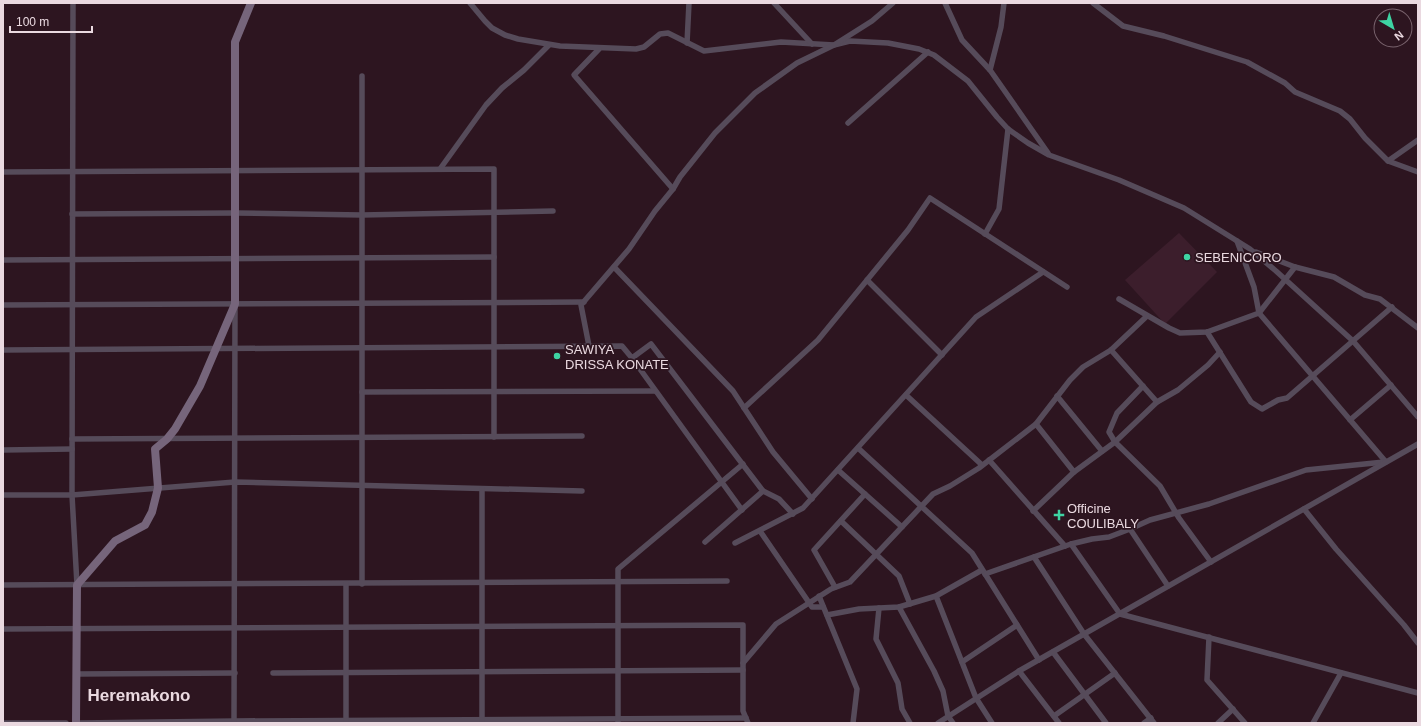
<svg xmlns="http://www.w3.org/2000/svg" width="1421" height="726" font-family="Arial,sans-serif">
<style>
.built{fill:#3c1e2c}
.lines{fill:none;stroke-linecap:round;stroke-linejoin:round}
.street{stroke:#564b5a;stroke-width:5.5}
.secondary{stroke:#76657b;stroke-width:8}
.poi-dot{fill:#3ed4a3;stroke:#2d1520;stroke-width:1.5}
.labels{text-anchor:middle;stroke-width:3.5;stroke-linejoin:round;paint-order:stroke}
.poi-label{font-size:13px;fill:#ead9e0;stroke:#2d1520;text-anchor:start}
.district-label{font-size:17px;font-weight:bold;fill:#ead9e0;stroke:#2d1520}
</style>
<rect width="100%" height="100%" fill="#2d1520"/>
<polygon class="built" points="1179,233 1217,272 1165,324 1125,280"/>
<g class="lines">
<g class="street">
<polyline points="73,3 72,495 77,585"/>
<polyline points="470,3 485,21 492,28 505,35 518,39 560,46 636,49 644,47 660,34 668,33 704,51 781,42 834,45 850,41 888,43 919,49 934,55 968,81 997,117 1008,129 1028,143 1049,155 1119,180 1184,208 1250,249 1276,271 1353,341 1418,417"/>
<polyline points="774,3 812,44"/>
<polyline points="945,3 962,40 990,70 1048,153"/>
<polyline points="1093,3 1123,26 1164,36 1247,62 1285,83 1295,92 1340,111 1350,119 1365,138 1388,161 1418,172"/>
<polyline points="687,43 689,3"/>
<polyline points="599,49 574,75 673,189"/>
<polyline points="990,70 1001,27 1004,3"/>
<polyline points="848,123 928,52"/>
<polyline points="1388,161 1418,140"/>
<polyline points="440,169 486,105 502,88 524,70 549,45"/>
<polyline points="3,172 494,169 494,437"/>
<polyline points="72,214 235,213 362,215 553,211"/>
<polyline points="985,234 999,209 1008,129"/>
<polyline points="1237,241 1254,287 1259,313 1386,462"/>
<polyline points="1256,252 1295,267 1334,277 1365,295 1380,299 1418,328"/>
<polyline points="3,260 494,257"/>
<polyline points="614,267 733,391 773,452 812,499"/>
<polyline points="867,280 942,355"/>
<polyline points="1119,299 1169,328 1180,333 1207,332 1259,313 1295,267"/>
<polyline points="3,305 584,302"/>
<polyline points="1207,332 1251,402 1262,409 1278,400 1287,398 1392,307"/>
<polyline points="589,346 581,305 629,249 655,211 673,189 680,177 715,133 755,93 797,63 834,45 872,21 893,3"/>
<polyline points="3,350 622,346 632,358 742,510"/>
<polyline points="1111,350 1157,402"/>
<polyline points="632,358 651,344 763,491 779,499 793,514"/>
<polyline points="1143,386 1117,413 1109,432 1115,442 1160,486 1179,518 1211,562"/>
<polyline points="362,392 655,391"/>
<polyline points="906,395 982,465"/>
<polyline points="1057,396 1102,451"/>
<polyline points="744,408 818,340 908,230 930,198 1067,287"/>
<polyline points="1350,420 1391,385"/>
<polyline points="1036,424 1074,472"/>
<polyline points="72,439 582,436"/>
<polyline points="858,448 972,553 1039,660"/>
<polyline points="3,450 72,449"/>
<polyline points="989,460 1065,546"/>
<polyline points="838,470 902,527"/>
<polyline points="3,495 72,495 235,482 582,491"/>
<polyline points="1304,509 1336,549 1404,625 1418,643"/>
<polyline points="1033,511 1074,472 1115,442 1157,402 1178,390 1208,365 1220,352"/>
<polyline points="841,521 899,576 910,604"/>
<polyline points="1130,529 1168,586"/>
<polyline points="760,531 812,607 823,607"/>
<polyline points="705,542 763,491"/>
<polyline points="735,543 803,508 976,317 1043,272"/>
<polyline points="1071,544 1120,614 1418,693"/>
<polyline points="1034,557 1084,634 1154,723"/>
<polyline points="985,574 1071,544 1092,539 1109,537 1130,529 1150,520 1209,504 1306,470 1384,462"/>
<polyline points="362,584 362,76"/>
<polyline points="3,585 727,581"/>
<polyline points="835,587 814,550 865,494"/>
<polyline points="819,596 857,689 853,723"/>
<polyline points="936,596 976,698 992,723"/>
<polyline points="899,607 934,671 943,691 948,716 953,723"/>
<polyline points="879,608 876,639 898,683 902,709 910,723"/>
<polyline points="827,615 859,609 899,607 936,596 982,570"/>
<polyline points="3,629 743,625 743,711 748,723"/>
<polyline points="1209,637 1207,680 1245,723"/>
<polyline points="1053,652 1106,723"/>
<polyline points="962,662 1017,625"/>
<polyline points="743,663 776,624 831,589 850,582 933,494 950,486 979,468 1036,424 1070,380 1083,367 1111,350 1147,316"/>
<polyline points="1019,671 1059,723"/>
<polyline points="273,673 743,670"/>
<polyline points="77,674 235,673"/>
<polyline points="1054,716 1115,673"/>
<polyline points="3,723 66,723"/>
<polyline points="79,723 234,721 746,718"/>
<polyline points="234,723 235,308"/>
<polyline points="346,723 346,584"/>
<polyline points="482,723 482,489"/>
<polyline points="618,723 618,569 743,464"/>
<polyline points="938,723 1019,671 1418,444"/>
<polyline points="1144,723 1151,718"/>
<polyline points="1218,723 1233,709"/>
<polyline points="1313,723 1341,673"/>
</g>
<polyline class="secondary" points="76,723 77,585 115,541 145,525 152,512 158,488 155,449 167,439 175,429 200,386 235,304 235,42 251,3"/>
</g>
<g class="poi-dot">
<circle cx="1187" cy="257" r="4"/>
<circle cx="557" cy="356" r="4"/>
<path d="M1057 509h4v4h4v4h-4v4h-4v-4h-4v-4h4z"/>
</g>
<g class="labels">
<g class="poi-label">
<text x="1195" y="262">SEBENICORO</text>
<text x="565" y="354">SAWIYA<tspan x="565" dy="15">DRISSA KONATE</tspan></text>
<text x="1067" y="513">Officine<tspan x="1067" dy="15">COULIBALY</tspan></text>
</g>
<g class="district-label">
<text x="139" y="701">Heremakono</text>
</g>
</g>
<rect width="1421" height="726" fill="none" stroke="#ead9e0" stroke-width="8"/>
<g transform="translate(1393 28) rotate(142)"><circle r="19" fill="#2d1520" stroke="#79636d"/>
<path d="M0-3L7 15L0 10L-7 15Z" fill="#3ed4a3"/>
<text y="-6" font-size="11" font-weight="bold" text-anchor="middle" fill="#ead9e0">N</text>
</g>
<path d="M10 26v6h82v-6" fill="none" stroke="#ead9e0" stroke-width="2"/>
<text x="16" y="26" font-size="12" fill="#ead9e0" stroke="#2d1520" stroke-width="3" paint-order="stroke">100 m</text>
</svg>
